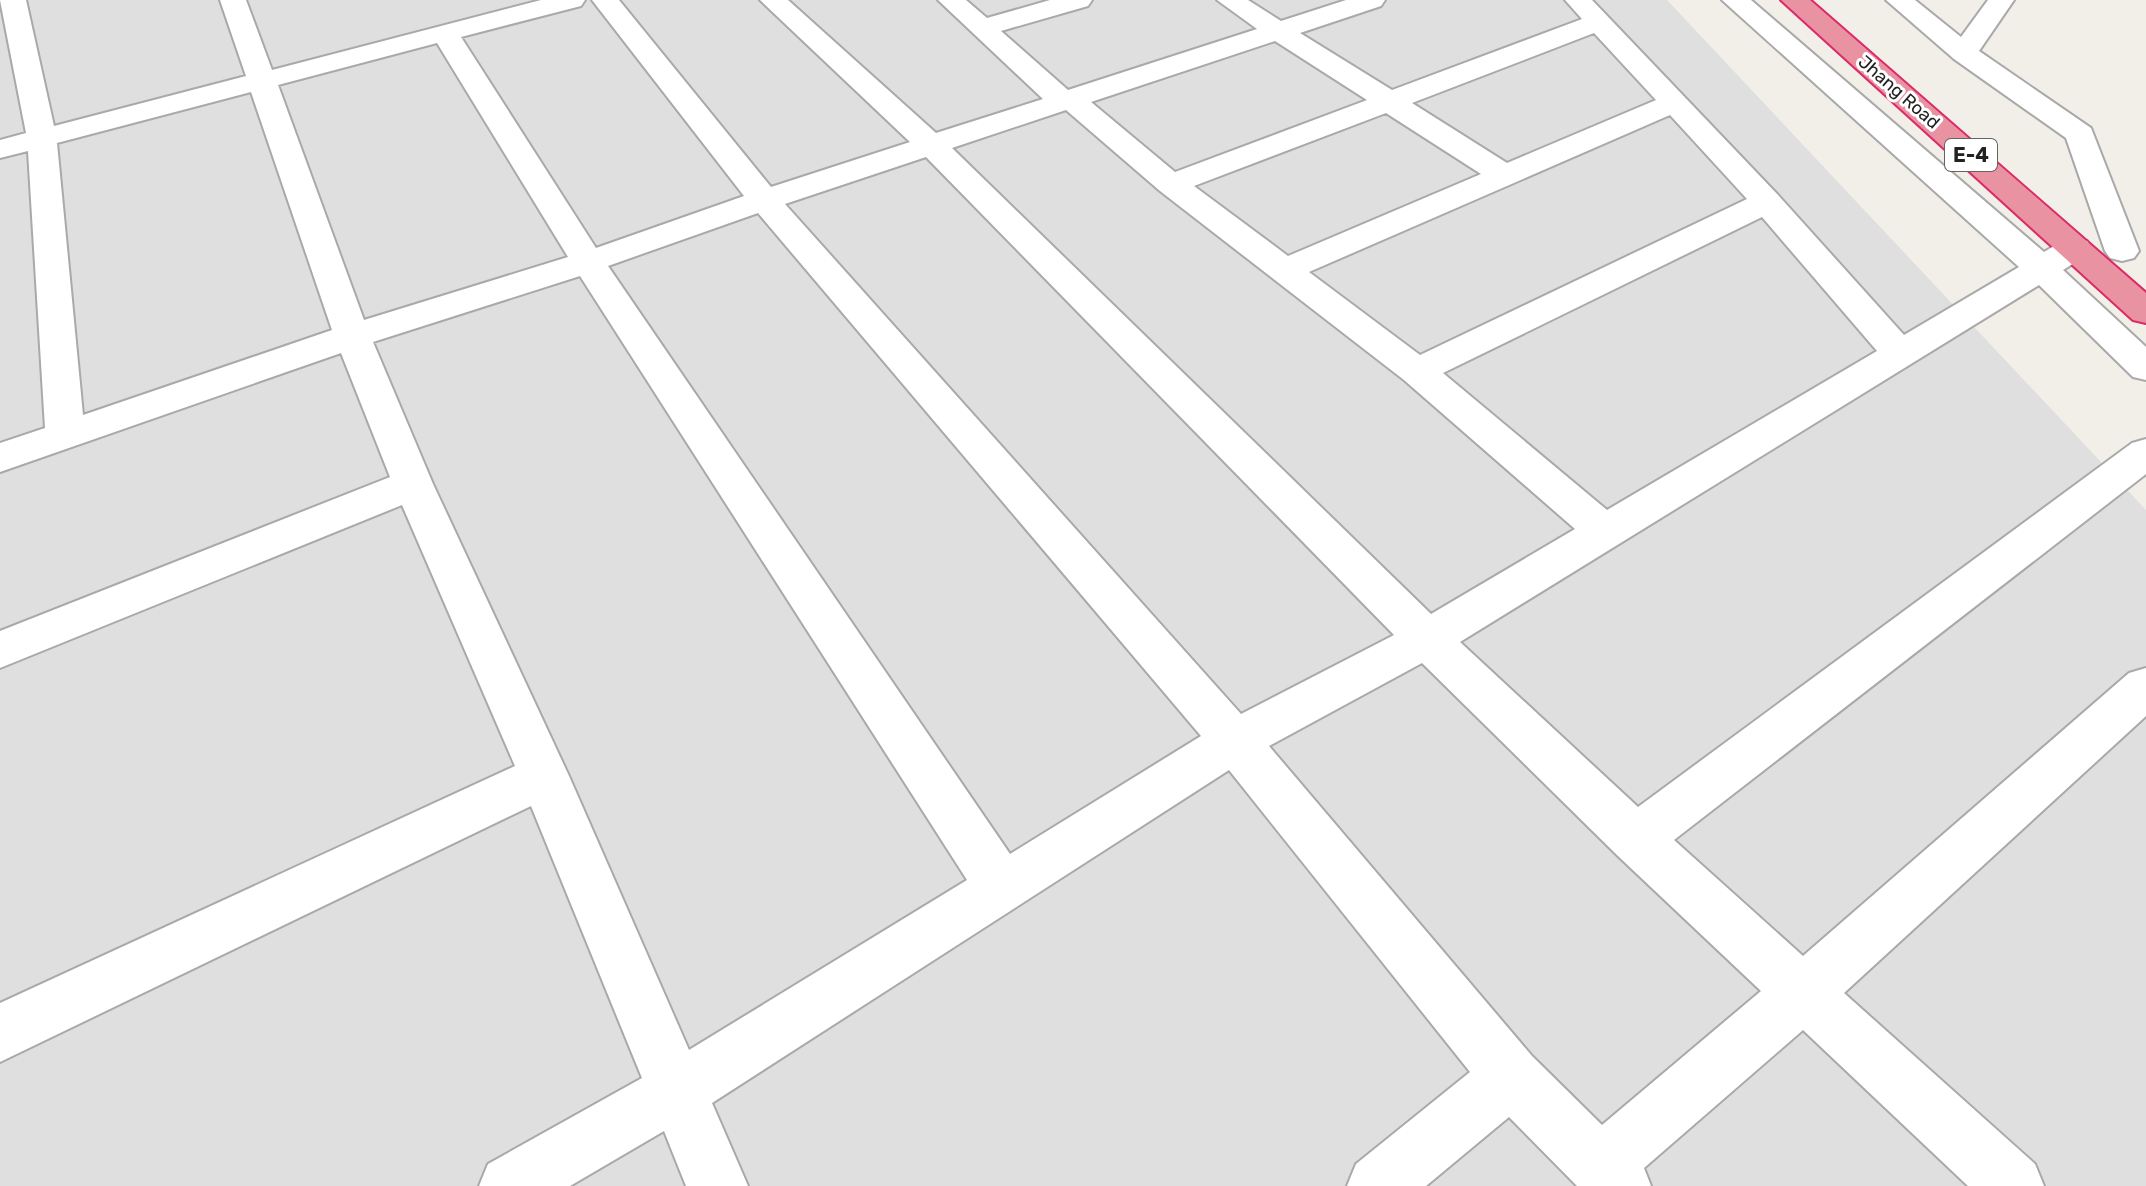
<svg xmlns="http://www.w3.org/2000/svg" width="2146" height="1186" font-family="Rubik,sans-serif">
<rect width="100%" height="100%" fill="#f2efe9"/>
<polygon fill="#e0dfdf" points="0,0 1667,0 2146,510 2146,1186 0,1186"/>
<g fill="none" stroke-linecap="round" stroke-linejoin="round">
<defs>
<g id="minor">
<path d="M0,0H26L54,126L246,76L220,0H246L272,70L541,0H585L581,6L461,37L596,248L744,196L592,0H619L771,187L910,142L760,0H788L936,133L1043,99L938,0H966L987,18L1050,0H1092L1088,6L1001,31L1068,90L1257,29L1217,0H1248L1281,21L1346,0H1385L1381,6L1300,33L1392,90L1582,19L1565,0H1592L1778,195L1904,335L2019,267L1722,0H1751L2044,252C2059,243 2069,236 2087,241L2092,248L2087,255L2063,270L2146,347V380L2133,377L2039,285L1460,642L1638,807L2132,443L2146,439V474L1674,840L1803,956L2129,673L2146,668V716L1844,993L2035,1164L2044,1186H1968L1803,1030L1644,1168L1651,1186H1577L1509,1117L1426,1186H1347L1356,1164L1470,1072L1229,770L712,1103L748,1186H686L664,1131L570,1186H479L488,1164L642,1078L531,806L0,1062V1003L515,766L402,505L0,668V631L390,477L341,353L0,472V443L45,428L28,151L0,158V140L26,133ZM1594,33L1656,100L1507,163L1412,103ZM1275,41L1367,100L1175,172L1091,102ZM437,43L568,257L364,320L278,85ZM251,92L332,330L83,415L57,143ZM1066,110L1160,191L1404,380L1575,529L1431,614L952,148ZM1386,113L1481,174L1288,256L1194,186ZM1670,115L1747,199L1420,355L1309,272ZM926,157L1394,635L1241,714L785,204ZM758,213L1201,736L1010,854L608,266ZM1762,217L1877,351L1607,510L1443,373ZM580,276L967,880L689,1050L569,776L433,484L373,342ZM1422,663L1618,856L1761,991L1602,1125L1532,1056L1269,746Z"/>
<polygon points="1886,0 1915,0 1961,37 1988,0 2014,0 1979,51 2091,128 2139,251 2134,258 2122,261 2110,258 2105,251 2066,138 1954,59"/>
</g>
<polygon id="highway" points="1781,0 1810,0 2146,293 2146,323 2133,320"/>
</defs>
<use href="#minor" stroke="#a9a9a9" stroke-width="4"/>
<use href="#highway" stroke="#dc2a67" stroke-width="4"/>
<use href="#minor" fill="#fff" fill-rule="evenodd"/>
<use href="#highway" fill="#e892a2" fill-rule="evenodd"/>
</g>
<g text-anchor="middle" stroke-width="6" stroke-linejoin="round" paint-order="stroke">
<g font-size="18" fill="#222" stroke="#fff">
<text transform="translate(1899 92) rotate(41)" y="6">Jhang Road</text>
</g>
<rect fill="#fff" stroke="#646464" stroke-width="2" x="1945" y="139" width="52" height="32" rx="6"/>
<g font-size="20" font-weight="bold" fill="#222">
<text x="1971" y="162">E-4</text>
</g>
</g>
</svg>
